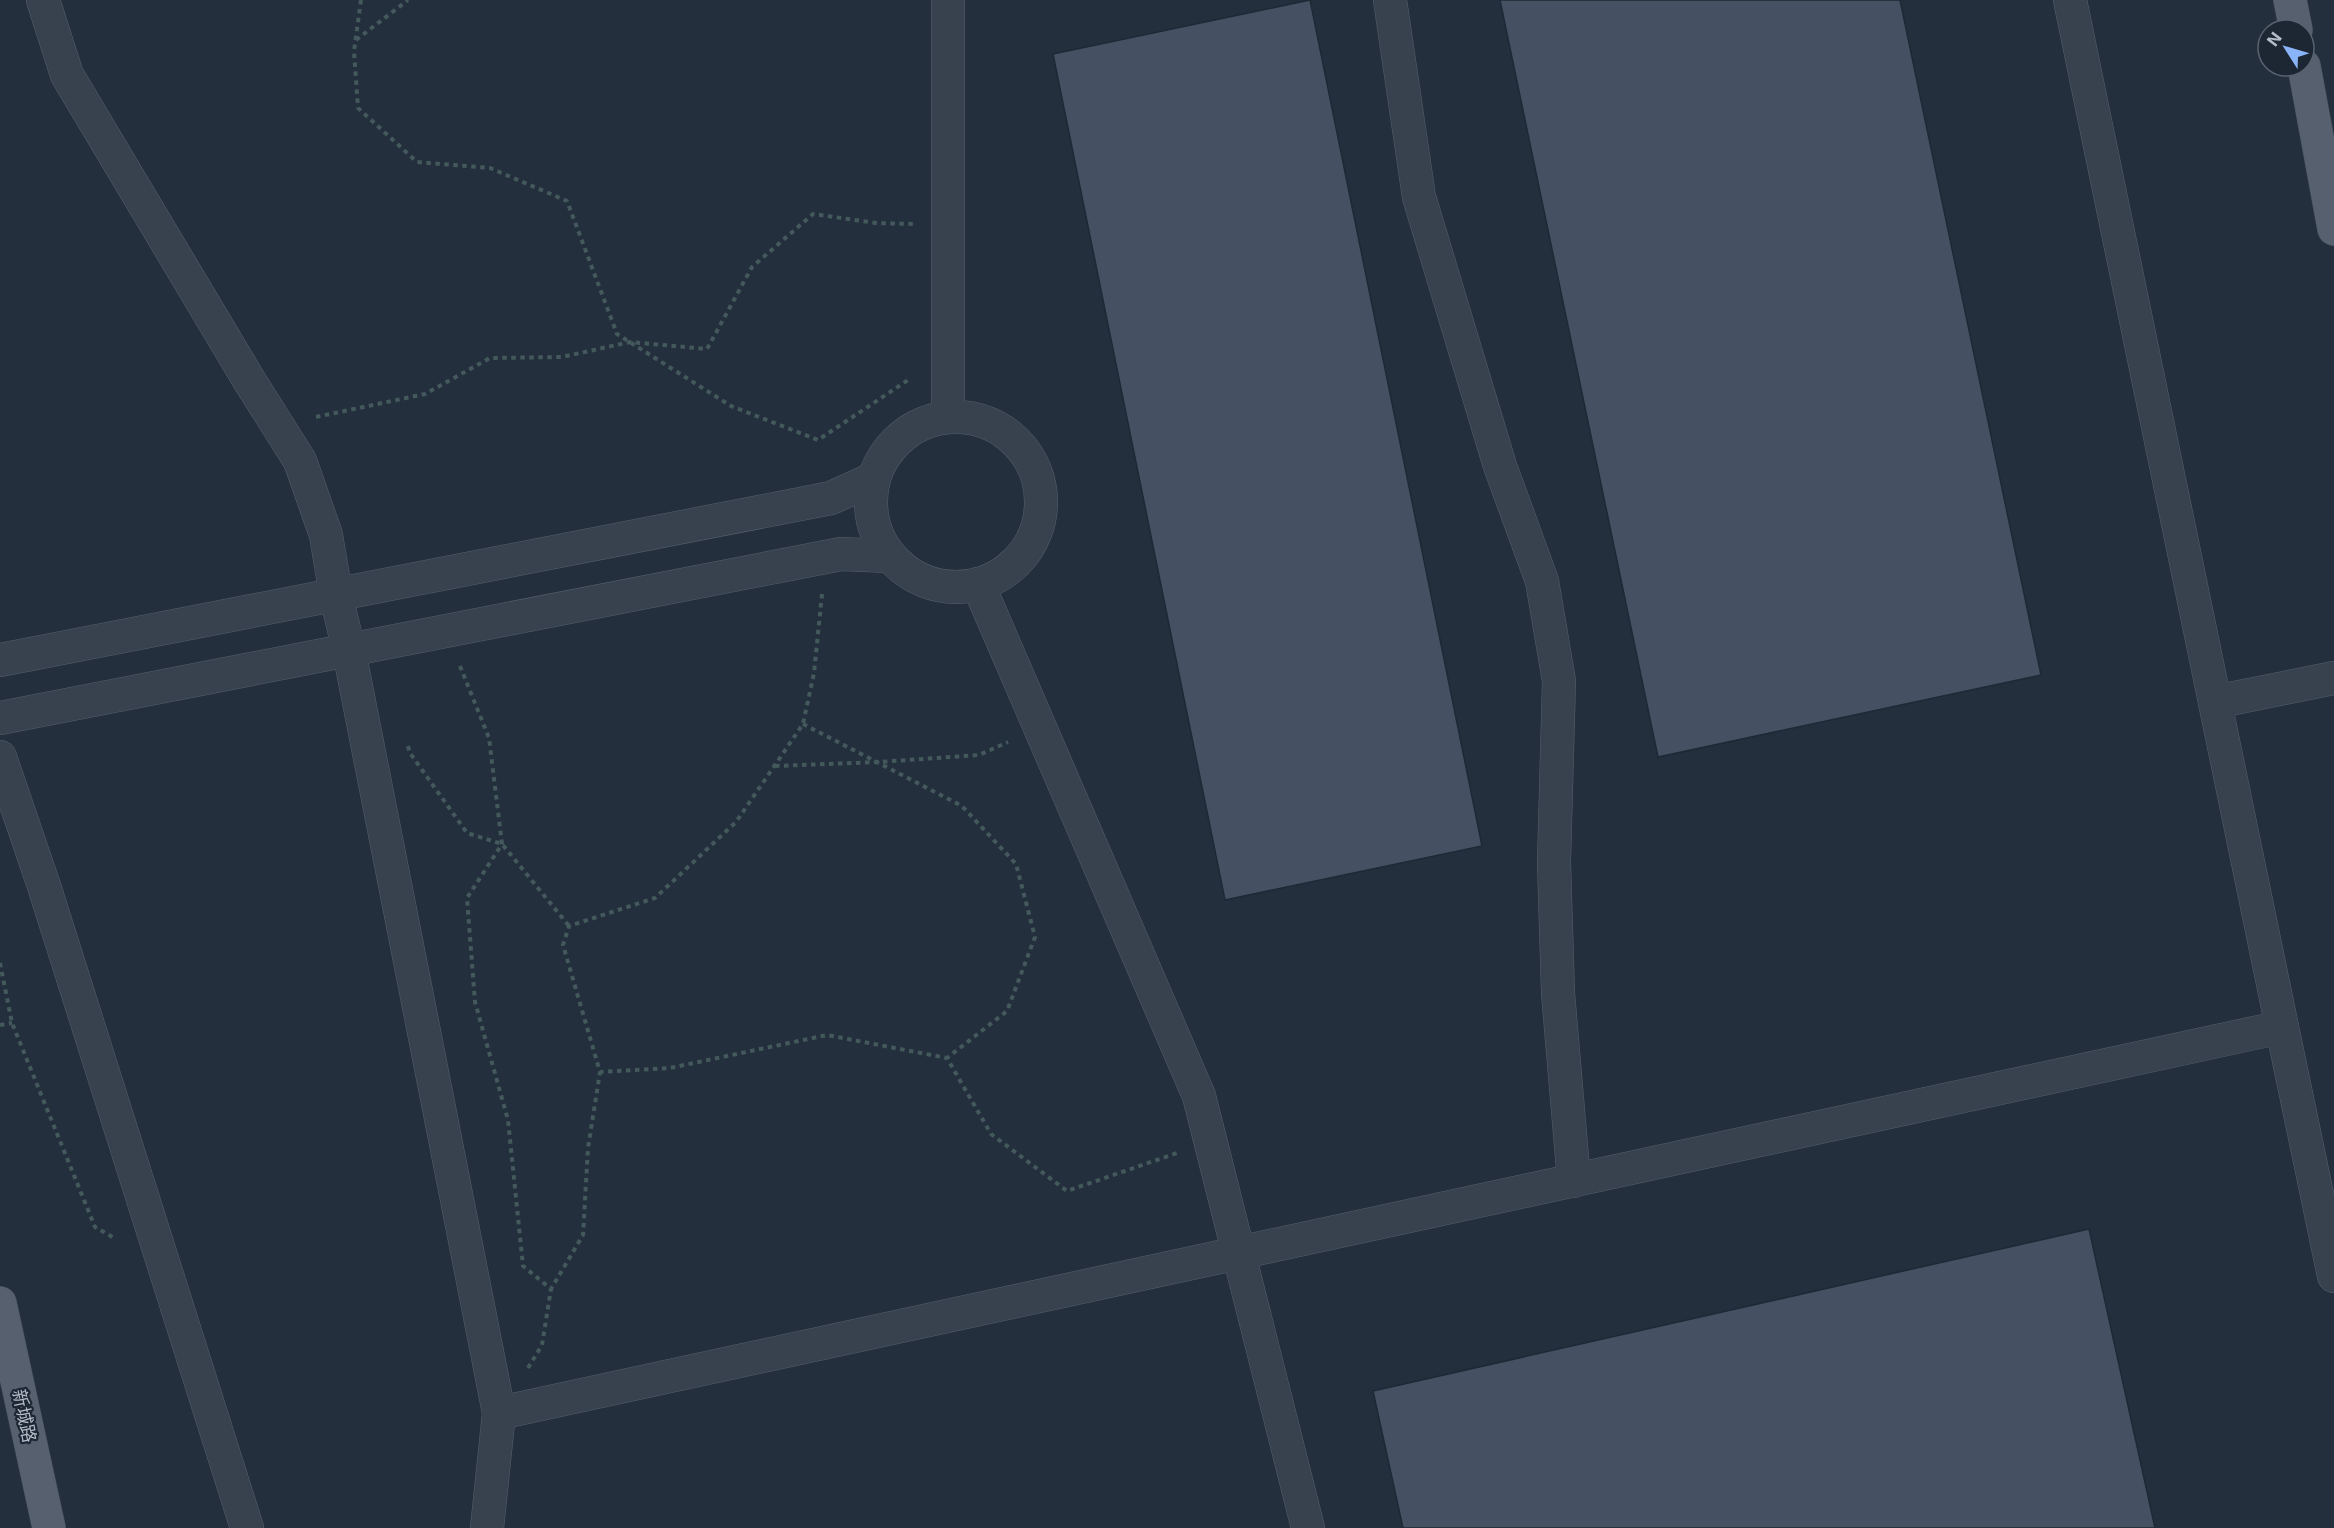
<svg xmlns="http://www.w3.org/2000/svg" width="2334" height="1528" font-family="Inter,'Noto Sans SC',sans-serif">
<rect width="100%" height="100%" fill="#242f3e"/>
<g fill="#455162" stroke="#1f2835" stroke-width="1.5">
<polygon points="1310,0 1482,846 1225,900 1053,54"/>
<polygon points="1500,0 1900,0 2041,675 1658,757"/>
<polygon points="2089,1229 2155,1528 1403,1528 1373,1391"/>
</g>
<g fill="none" stroke-linecap="round" stroke-linejoin="round">
<defs>
<g id="minor">
<polyline points="43,0 67,75 249,380 300,461 326,535 336,595 349,651 499,1413 487,1528"/>
<polyline points="1390,0 1419,197 1500,466 1542,581 1559,681 1554,862 1558,993 1574,1181"/>
<polyline points="948,416 948,0"/>
<circle cx="956" cy="502" r="85"/>
<polyline points="978,584 1199,1096 1308,1528"/>
<polyline points="0,660 831,498 873,479"/>
<polyline points="2215,702 2334,678"/>
<polyline points="0,718 841,554 888,556"/>
<polyline points="0,757 44,886 247,1528"/>
<polyline points="2282,1027 2334,1276"/>
<polyline points="499,1413 2282,1027 2070,0"/>
</g>
<g id="major">
<polyline points="2290,0 2296,30"/>
<polyline points="2304,66 2334,229"/>
<polyline points="0,1303 49,1528"/>
</g>
</defs>
<use href="#minor" stroke="#565f6c" stroke-width="34"/>
<use href="#major" stroke="#414a57" stroke-width="34"/>
<g stroke="#44595c" stroke-width="4" stroke-dasharray="4.5 4.5" stroke-linecap="butt">
<polyline points="361,0 354,51 358,108 417,162 490,168 567,201 617,334 731,406 818,440 911,378"/>
<polyline points="356,40 408,0"/>
<polyline points="316,417 425,394 490,358 562,357 630,342 707,349 752,267 813,214 876,223 913,224"/>
<polyline points="822,594 814,673 803,724 736,822 655,898 569,926 563,945 600,1072 670,1068 827,1035 947,1058 991,1134 1067,1191 1177,1153"/>
<polyline points="460,666 489,738 502,844 467,898 475,1002 508,1120 523,1266 551,1289 583,1235 588,1148 600,1072"/>
<polyline points="803,724 962,806 1016,864 1035,937 1007,1011 947,1058"/>
<polyline points="408,746 410,753 467,833 502,844 569,926"/>
<polyline points="775,766 879,762 979,755 1008,742"/>
<polyline points="0,963 12,1023 95,1227 116,1239"/>
<polyline points="0,1025 12,1023"/>
<polyline points="528,1368 542,1345 551,1289"/>
</g>
<use href="#minor" stroke="#38414e" stroke-width="33"/>
<use href="#major" stroke="#56606e" stroke-width="33"/>
</g>
<g text-anchor="middle" stroke-width="4.5" stroke-linejoin="round" paint-order="stroke">
<g font-size="18" fill="#b4bcc9" stroke="#1d2633">
<text transform="translate(24 1416) rotate(78)" y="6">新城路</text>
</g>
</g>
<g transform="translate(2286 48) rotate(307)"><circle r="28" fill="#1d2633" stroke="#59626f" stroke-width="1.5"/>
<path d="M0-4.5L10 22L0 15L-10 22Z" fill="#8ab4f8"/>
<text y="-9" font-size="16" font-weight="bold" text-anchor="middle" fill="#b4bcc9">N</text>
</g>
</svg>
